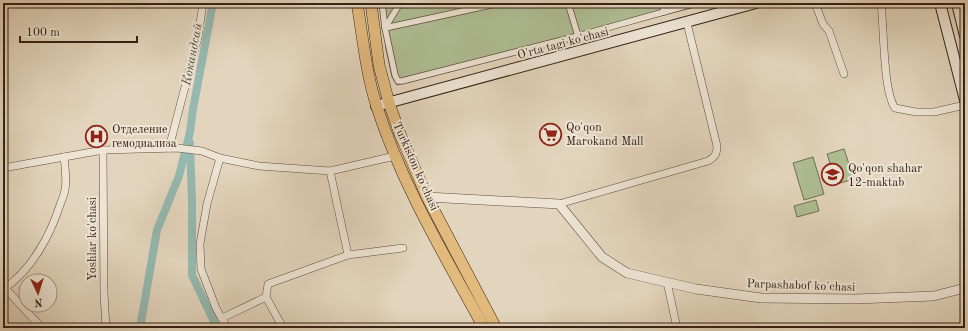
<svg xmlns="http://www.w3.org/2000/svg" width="968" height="331" font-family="'Old Standard TT',serif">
<rect width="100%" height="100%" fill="#e3d5bd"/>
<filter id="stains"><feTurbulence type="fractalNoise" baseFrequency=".005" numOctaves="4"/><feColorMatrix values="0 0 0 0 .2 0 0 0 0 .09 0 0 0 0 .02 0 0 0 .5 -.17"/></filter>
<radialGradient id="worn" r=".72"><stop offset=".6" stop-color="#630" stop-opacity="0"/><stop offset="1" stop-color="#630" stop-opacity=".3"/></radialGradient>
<g fill="#afbe94" stroke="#726f54">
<polygon points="381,3 710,3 397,85 392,77 386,49"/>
<polygon points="844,149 854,179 837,184 827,154"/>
<polygon points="813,157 824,194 804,200 793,163"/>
<polygon points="816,200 819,211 797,217 794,206"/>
</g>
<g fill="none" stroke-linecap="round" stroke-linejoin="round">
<g stroke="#95b9b1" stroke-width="8">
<polyline points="190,143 192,202 192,275 217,328"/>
<polyline points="140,328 157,230 179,176 190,132 193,109 213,3"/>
</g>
<defs>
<g id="pedestrian">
<polyline points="382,3 385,28 395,75 398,81 402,81 578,36 696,3"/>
<polyline points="568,3 578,36"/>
<polyline points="662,3 664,12"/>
<polyline points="385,28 500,3"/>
<polyline points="385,28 400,3"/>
</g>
<g id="minor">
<polyline points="815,3 823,24 829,31 844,74"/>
<path d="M881,3C884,27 883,91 895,108L916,112H934L965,105"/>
<polyline points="169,148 198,37 203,3"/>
<polyline points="103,150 104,293 106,328"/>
<polyline points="220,158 207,204 200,244 201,269 216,308 227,328"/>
<polyline points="3,168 103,150 177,148 202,151 220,158 259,166 330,171 395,156"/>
<path d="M559,204L708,161C715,157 717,154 717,146L687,23"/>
<polyline points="348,255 403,248"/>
<polyline points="667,282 677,328"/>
<polyline points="3,286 42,328"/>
<path d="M5,288C32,269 50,236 60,205C62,200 64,195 65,190C67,180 65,167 64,157"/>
<polyline points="266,297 283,328"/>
<polyline points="222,318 266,297 268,284 348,255 330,171"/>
</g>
<polyline id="tertiary" points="427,197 559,204 602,257 627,273 696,289 761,298 855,299 934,296 965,288"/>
<g id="secondary">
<polyline points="940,3 965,100"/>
<polyline points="957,3 965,36"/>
<polyline points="376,106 756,3"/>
</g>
<g id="primary">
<path d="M357,3C363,38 366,74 377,107C402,185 445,256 484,328"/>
<polyline points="371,3 379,65 389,103 400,134 427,197 496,328"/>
</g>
</defs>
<use href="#pedestrian" stroke="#614d3f" stroke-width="7"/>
<use href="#minor" stroke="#614d3f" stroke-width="8"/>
<use href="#tertiary" stroke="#614d3f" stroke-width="10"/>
<use href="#secondary" stroke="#362015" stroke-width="12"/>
<use href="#primary" stroke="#362015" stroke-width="12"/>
<use href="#pedestrian" stroke="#ede4d4" stroke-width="5.5"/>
<use href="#minor" stroke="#ede4d4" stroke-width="7"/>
<use href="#tertiary" stroke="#ede4d4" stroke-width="9"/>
<use href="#secondary" stroke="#ede4d4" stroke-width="10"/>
<use href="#primary" stroke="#e2ba7e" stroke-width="11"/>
</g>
<defs>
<symbol id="supermarket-ring" viewBox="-11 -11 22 22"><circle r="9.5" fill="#ede4d4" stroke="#8f2418" stroke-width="1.5"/><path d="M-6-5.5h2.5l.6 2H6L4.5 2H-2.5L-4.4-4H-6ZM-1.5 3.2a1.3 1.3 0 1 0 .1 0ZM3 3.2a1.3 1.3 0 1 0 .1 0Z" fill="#8f2418"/></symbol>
<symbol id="hospital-ring" viewBox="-11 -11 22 22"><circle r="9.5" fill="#ede4d4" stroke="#8f2418" stroke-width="1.5"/><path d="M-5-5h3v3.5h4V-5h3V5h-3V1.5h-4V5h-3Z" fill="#8f2418"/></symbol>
<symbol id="school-ring" viewBox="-11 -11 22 22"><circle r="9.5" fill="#ede4d4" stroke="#8f2418" stroke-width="1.5"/><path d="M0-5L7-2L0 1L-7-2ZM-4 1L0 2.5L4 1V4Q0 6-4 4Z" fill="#8f2418"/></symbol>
</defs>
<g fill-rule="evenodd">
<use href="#supermarket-ring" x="538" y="122" width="25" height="25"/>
<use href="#hospital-ring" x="84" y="124" width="25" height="25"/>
<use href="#school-ring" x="820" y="162" width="25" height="25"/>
</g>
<g text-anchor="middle" stroke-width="4" stroke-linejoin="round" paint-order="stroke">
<g font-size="12" fill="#362015" stroke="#ede4d4">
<text transform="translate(563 43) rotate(-15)" y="4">O'rta tagi ko'chasi</text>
<text transform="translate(416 166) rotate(66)" y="4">Turkiston ko'chasi</text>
<text transform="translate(92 239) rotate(-90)" y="4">Yoshlar ko'chasi</text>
<text transform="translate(801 285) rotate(2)" y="4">Parpashabof ko'chasi</text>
</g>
<g font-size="12" fill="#362015" stroke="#ede4d4" text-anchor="start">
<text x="566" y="131">Qo'qon<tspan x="566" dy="14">Marokand Mall</tspan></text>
<text x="112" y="133">Отделение<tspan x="112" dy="14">гемодиализа</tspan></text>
<text x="848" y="172">Qo'qon shahar<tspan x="848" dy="14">12-maktab</tspan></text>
</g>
<g font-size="13" font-style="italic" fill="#524e44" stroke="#ede4d4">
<text transform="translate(191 54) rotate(-79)" y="5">Кокандсай</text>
</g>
</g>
<rect width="968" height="331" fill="none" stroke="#e3d5bd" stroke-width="16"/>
<rect x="4" y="4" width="960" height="323" fill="none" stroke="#362015" stroke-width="2"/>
<rect x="8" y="8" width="952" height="315" fill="none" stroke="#362015"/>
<g transform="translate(38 293) rotate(176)"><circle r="19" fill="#ede4d4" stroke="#a49688"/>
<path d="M0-3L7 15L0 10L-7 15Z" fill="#8f2418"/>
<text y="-6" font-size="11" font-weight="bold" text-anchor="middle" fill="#362015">N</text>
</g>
<path d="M20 36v6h117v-6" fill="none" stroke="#362015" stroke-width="2"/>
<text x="26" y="36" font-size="12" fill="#362015" stroke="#ede4d4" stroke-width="3" paint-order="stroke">100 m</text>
<rect width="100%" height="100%" filter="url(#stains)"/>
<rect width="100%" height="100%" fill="url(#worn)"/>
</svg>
